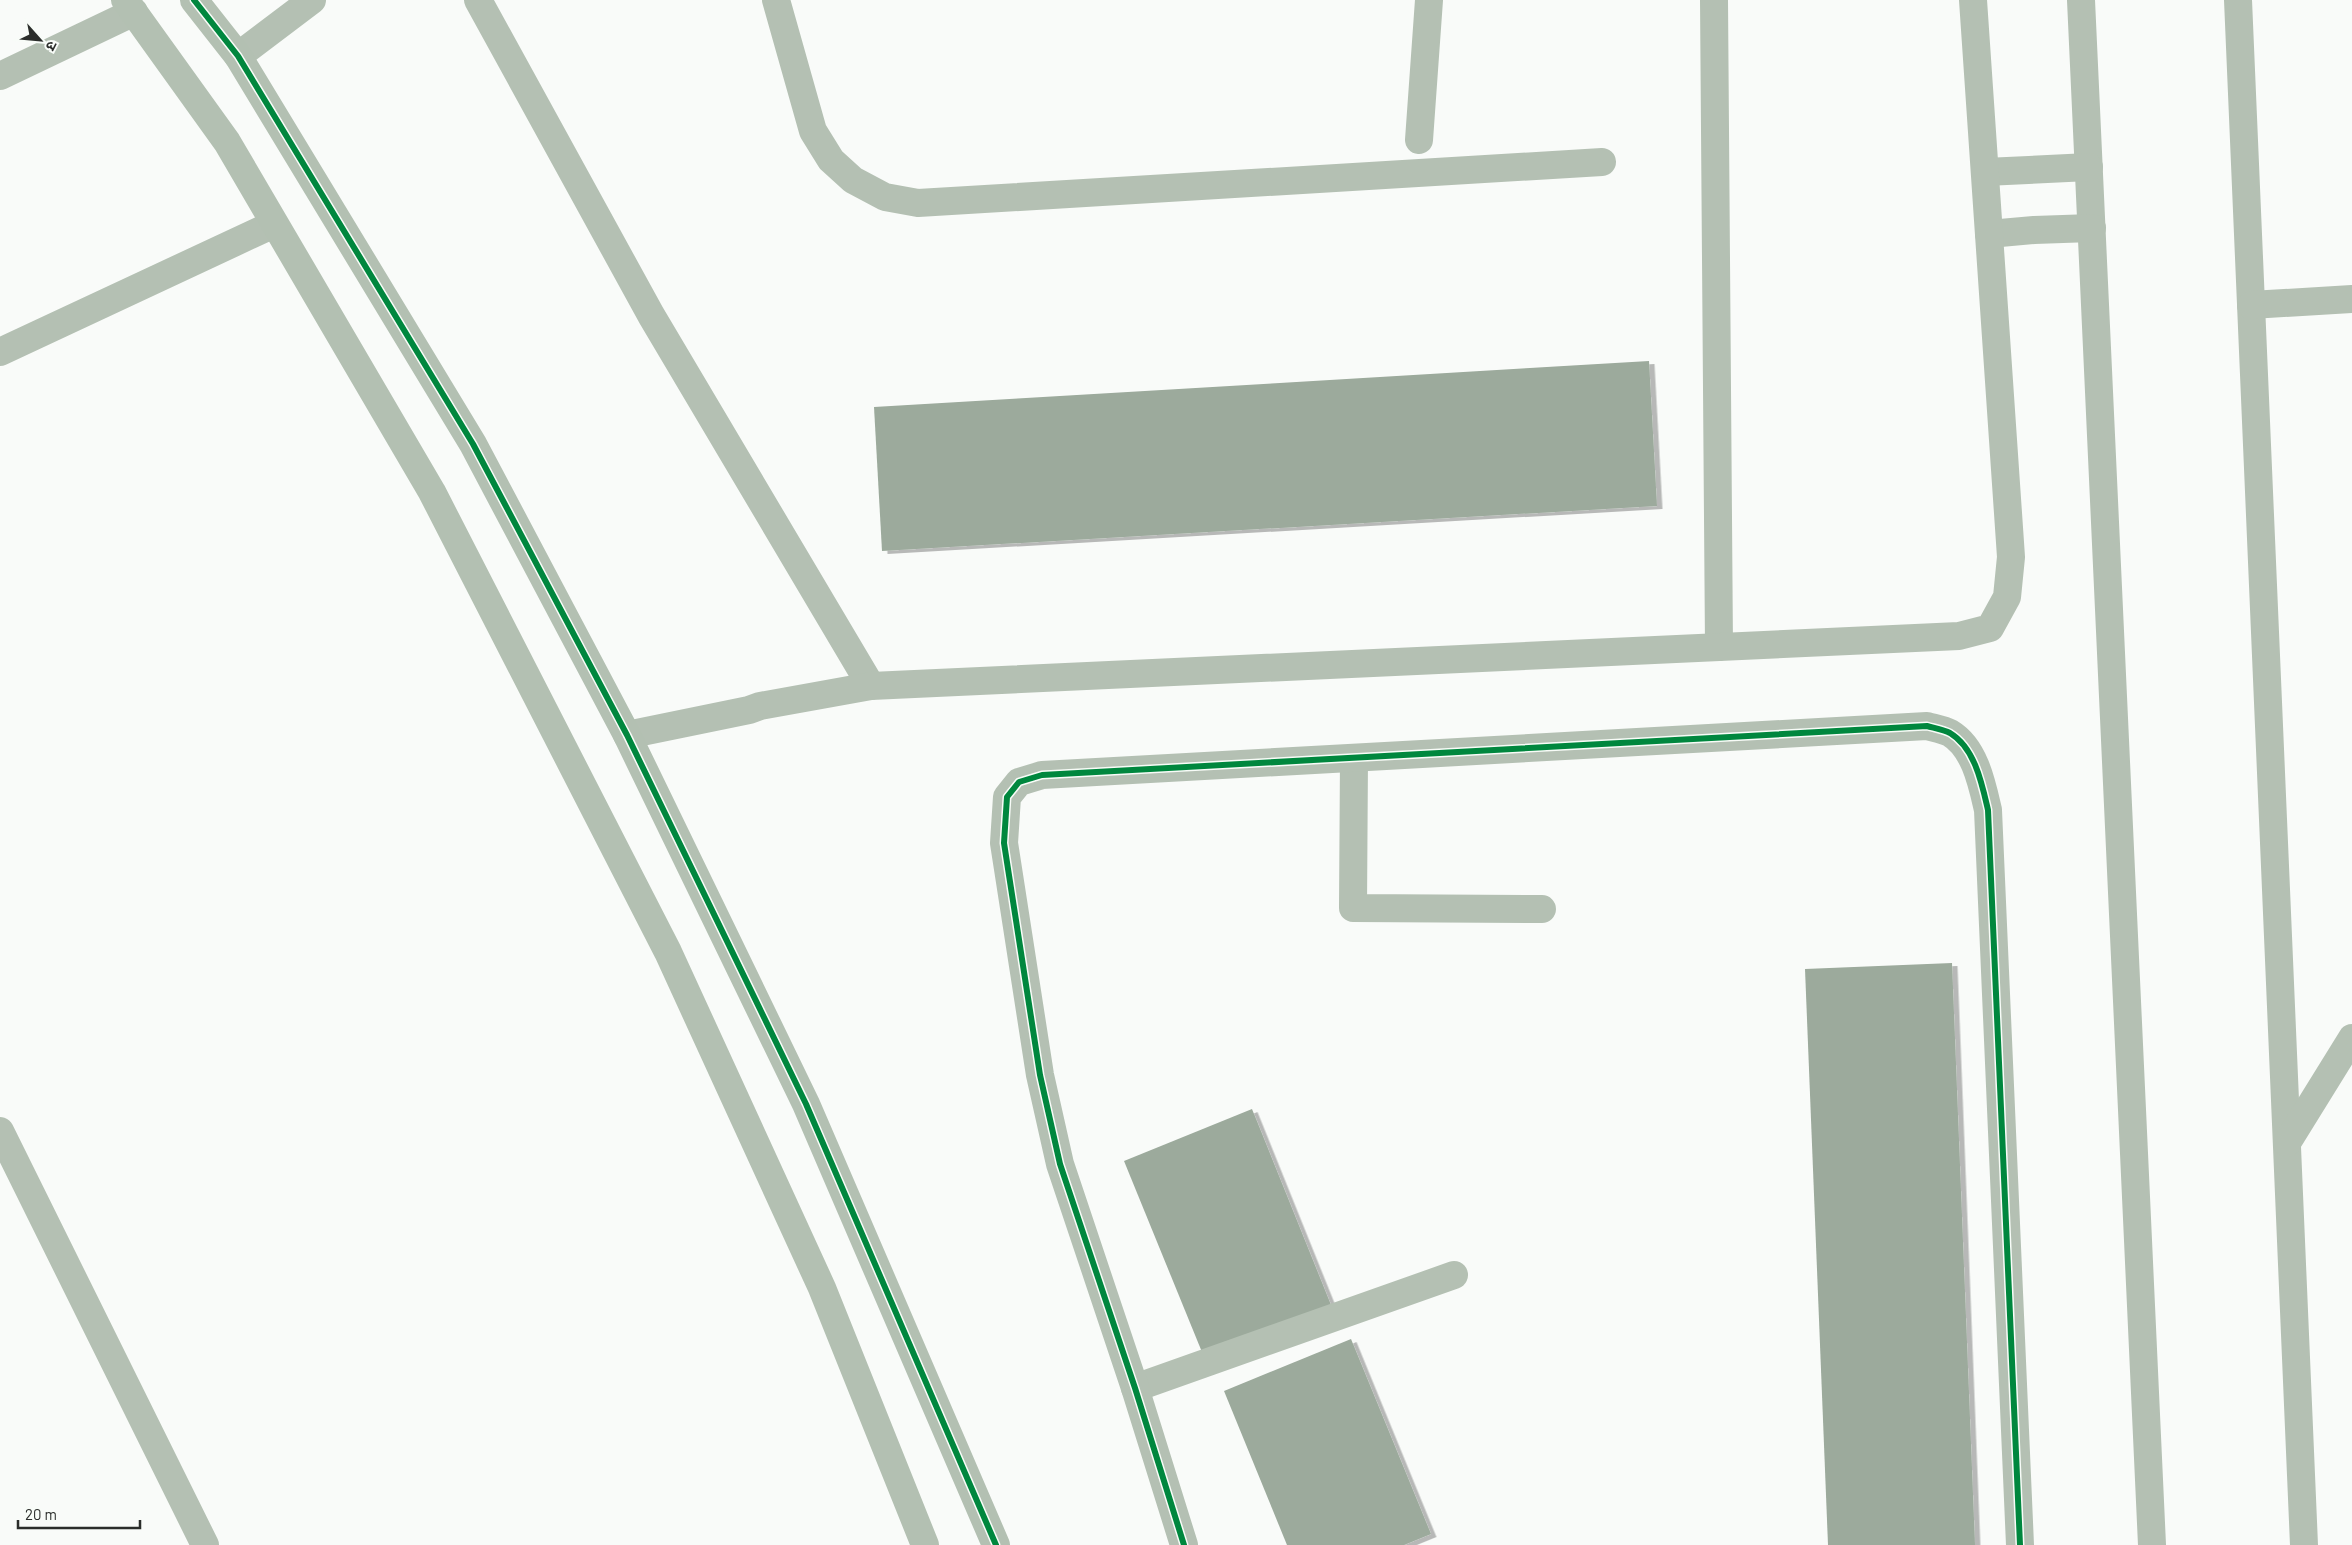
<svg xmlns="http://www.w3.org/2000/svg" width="2352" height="1545" font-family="Barlow,'Noto Sans Devanagari',sans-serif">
<defs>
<filter id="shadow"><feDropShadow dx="5.5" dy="3" stdDeviation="0" flood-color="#0004"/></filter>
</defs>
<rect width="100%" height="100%" fill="#f9fbf9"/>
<g fill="#9caa9c" filter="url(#shadow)">
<polygon points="1649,361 1657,506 882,551 874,407"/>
<polygon points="1952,963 1975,1545 1828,1545 1805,969"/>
<polygon points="1252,1109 1331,1305 1204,1357 1124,1161"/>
<polygon points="1351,1339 1431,1534 1404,1545 1287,1545 1224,1391"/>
</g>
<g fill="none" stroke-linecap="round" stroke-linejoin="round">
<g stroke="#b4c0b3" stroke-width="28">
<polyline points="478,0 651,315 871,686"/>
<polyline points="776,0 813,131 831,160 853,180 885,197 918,203 1602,162"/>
<polyline points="1714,0 1719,647"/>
<polyline points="2081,0 2152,1545"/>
<polyline points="2238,0 2304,1545"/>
<polyline points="238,56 312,0"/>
<polyline points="0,76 134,12"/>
<polyline points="1419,140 1429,0"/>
<polyline points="1985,172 2089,167"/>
<polyline points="1989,234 2034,230 2092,228"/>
<polyline points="2251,305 2352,299"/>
<polyline points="0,352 274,224"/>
<polyline points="627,735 749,710 760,706 871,686 1959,636 1990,628 2007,597 2011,557 1973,0"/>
<polyline points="1354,758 1353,908 1542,909"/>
<polyline points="0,1131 205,1545"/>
<polyline points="2287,1143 2352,1038"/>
<polyline points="1135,1388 1454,1275"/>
<path d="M1184,1545L1135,1388L1060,1164L1040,1075L1004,843L1007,797L1019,782L1042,775L1927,726C1934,728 1944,730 1950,733C1975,748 1982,784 1988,810L2020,1545"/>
</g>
<g stroke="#b3c0b2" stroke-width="28">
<polyline points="125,0 227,142 432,492 668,952 822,1288 925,1545"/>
<polyline points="194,0 238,56 473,444 627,735 806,1104 996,1545"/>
</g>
<defs>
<g id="cycleway">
<polyline points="194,0 238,56 473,444 627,735 806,1104 996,1545"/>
<path d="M1184,1545L1135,1388L1060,1164L1040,1075L1004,843L1007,797L1019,782L1042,775L1927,726C1934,728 1944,730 1950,733C1975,748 1982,784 1988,810L2020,1545"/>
</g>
</defs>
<use href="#cycleway" stroke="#f8fcf8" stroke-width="9"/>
<use href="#cycleway" stroke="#00873e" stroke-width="6"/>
</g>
<g transform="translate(40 40) rotate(117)" stroke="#f8fcf8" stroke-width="4" paint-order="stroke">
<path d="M0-4L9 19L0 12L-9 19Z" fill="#2b2d2b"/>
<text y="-8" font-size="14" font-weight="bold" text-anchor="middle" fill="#2b2d2b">उ</text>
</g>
<path d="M18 1520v8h122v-8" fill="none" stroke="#2b2d2b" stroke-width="2.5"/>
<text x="25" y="1520" font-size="15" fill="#2b2d2b" stroke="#f8fcf8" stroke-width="4" paint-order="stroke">20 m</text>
</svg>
